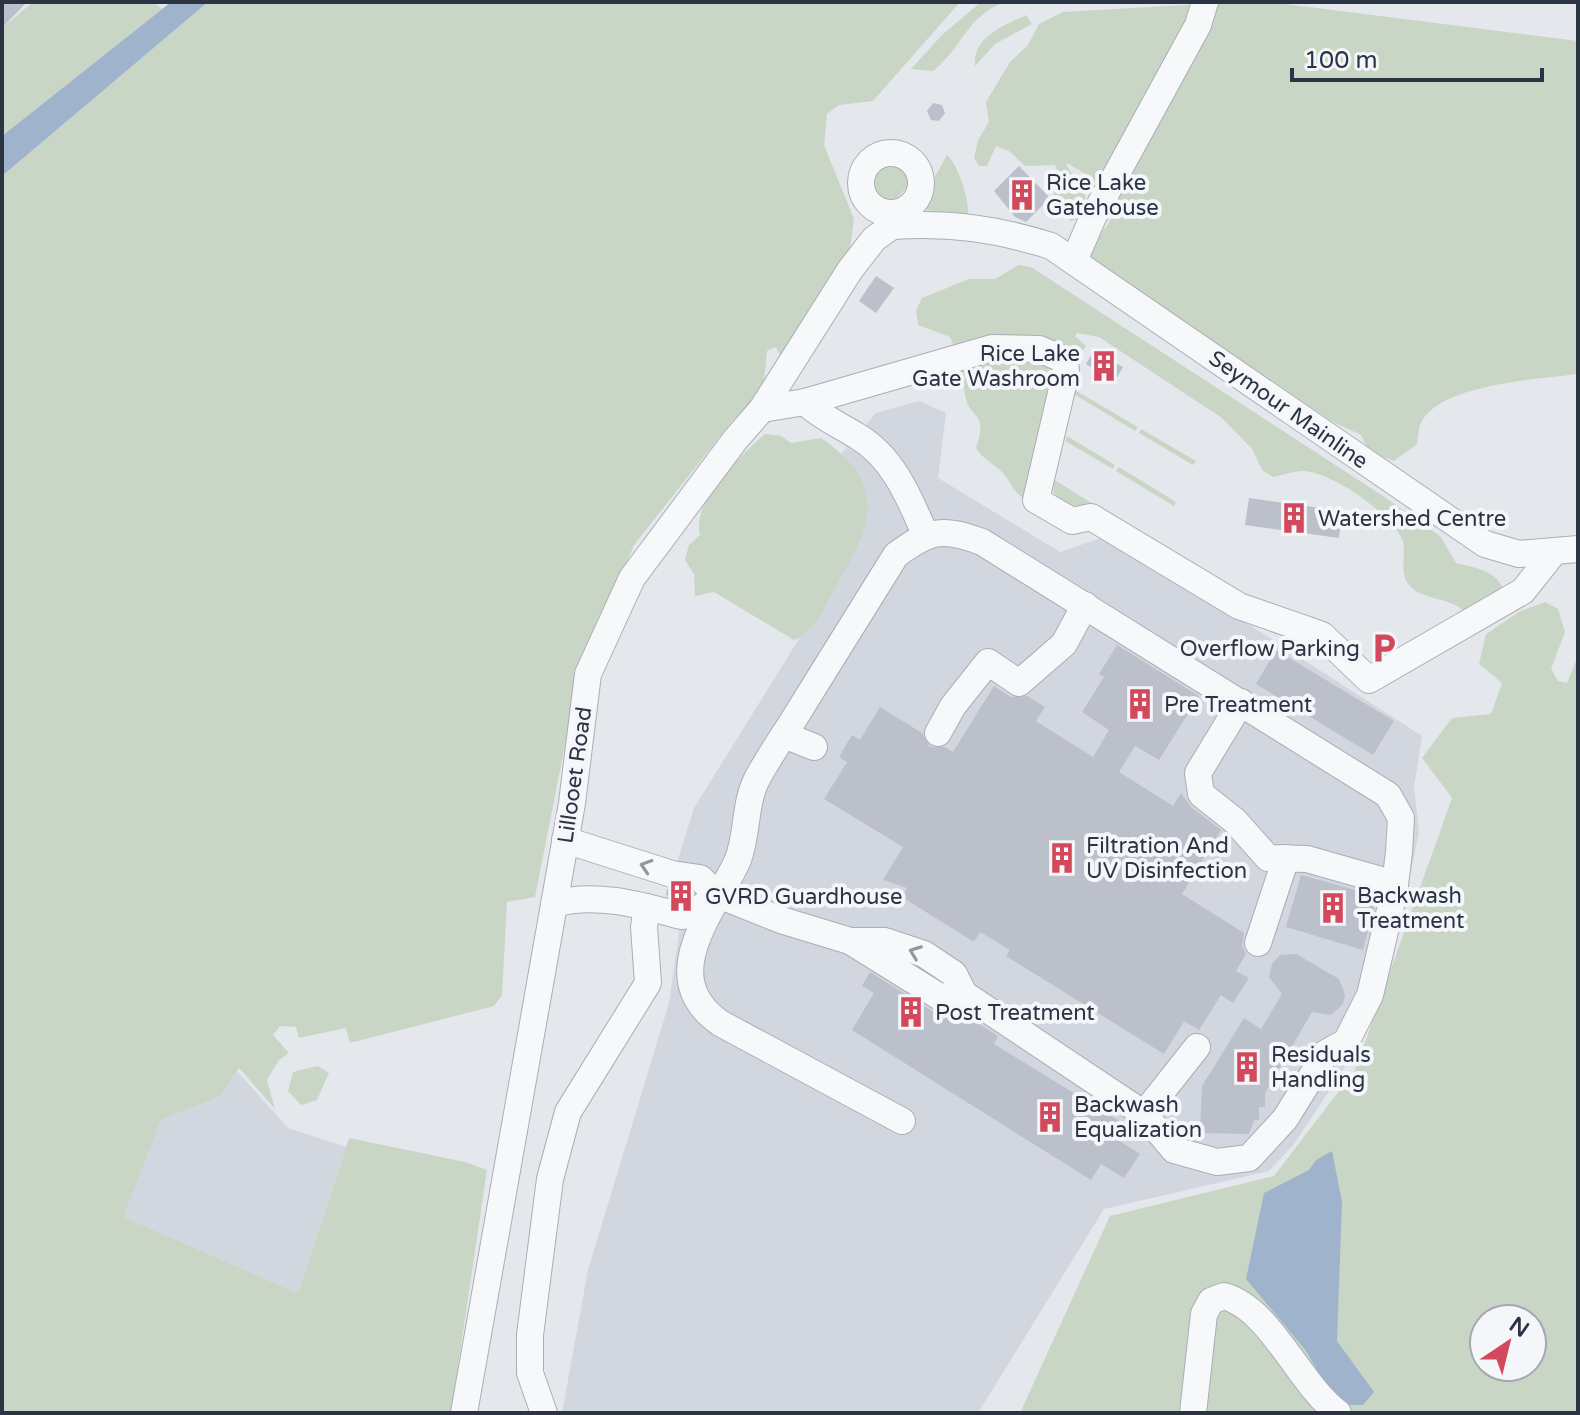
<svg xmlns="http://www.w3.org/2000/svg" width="1580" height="1415" font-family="'Varela Round',sans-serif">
<rect width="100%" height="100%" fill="#e4e7ec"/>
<g fill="#d2d6de">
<polygon points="919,401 946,413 938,478 1060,552 1101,538 1251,626 1422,736 1414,788 1419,832 1387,988 1357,1049 1294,1144 1269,1171 1104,1209 978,1413 562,1413 588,1270 669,1003 683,905 665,901 694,808 807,626 835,461 876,413"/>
<polygon points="237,1071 288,1128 346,1147 298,1293 122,1217 161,1120 219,1097"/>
</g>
<g fill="#c9d6c5" fill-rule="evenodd">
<polygon points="33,2 153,2 162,9 2,136 2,28"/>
<polygon points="208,2 960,2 873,101 839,105 827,114 824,145 854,219 851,242 844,269 789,352 780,355 776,347 767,351 763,390 732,421 634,545 578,679 535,897 507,902 502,995 494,1006 350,1043 346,1028 299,1038 296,1027 280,1026 273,1035 289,1053 279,1060 267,1080 275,1109 239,1068 219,1097 161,1120 123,1217 298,1293 349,1138 465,1162 487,1170 451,1413 2,1413 2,176"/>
<path d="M981,2H1005C968,14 961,50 933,71L911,69L942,35Z"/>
<path d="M1237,2H1270L1578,41V374C1540,379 1436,384 1420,425C1418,431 1418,439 1417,444L1394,461L1369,452L1361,435L1331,421L1085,256L1112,218C1106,190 1092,175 1066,163C1077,189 1095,182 1079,218L1071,221L1050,208L1059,176L1055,165L1025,166L1009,151L996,146L987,166H979L974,158L978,140L989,122L986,102L1010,62L1028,45L1039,24L1063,12Z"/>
<path d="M1026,15L1032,24L995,44L975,66C972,37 1004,26 1026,15Z"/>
<path d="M947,155C958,165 969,199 968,214L924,210L930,186Z"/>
<path d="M896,159L910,169L913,181L893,202L875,200C870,180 876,165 896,159Z"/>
<path d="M1019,265L1031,267L1383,496L1440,536L1456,563C1473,567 1497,571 1503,589L1465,612C1450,597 1426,601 1411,587C1397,574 1408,554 1402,539C1390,513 1332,472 1303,471C1294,471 1283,475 1273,477L1262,470L1252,449L1222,418L1099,337L1077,333L1075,336L1086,346L1080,353L954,346L950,337L918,325L916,310L922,298L969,279H995Z"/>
<path d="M987,359L1049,362L1050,406L1023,498C1012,490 1010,480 1002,472C991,462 984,460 976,448C988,411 972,421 966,399C963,388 963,376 960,365Z"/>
<polygon points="1073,389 1138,427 1135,431 1072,393"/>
<polygon points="1141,429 1196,461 1193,465 1139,433"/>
<path d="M765,434L781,436L791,443L821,438C893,487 869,531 832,593C823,610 813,634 794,640L714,592L695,596L694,574L685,560L689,545L700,535C691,500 741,455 765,434Z"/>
<polygon points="1067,436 1115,465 1113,469 1065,441"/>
<polygon points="1119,467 1176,502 1174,506 1116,471"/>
<polygon points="1053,479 1093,504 1090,508 1064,504 1054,493"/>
<path d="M1545,602L1558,609L1565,632L1551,669L1558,681L1567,683L1578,656V1413H1020L1110,1216L1274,1176L1355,1070L1452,798L1422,758L1452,718L1491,714L1502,683L1479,664L1486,634L1519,612ZM1484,1319H1532V1367H1484Z"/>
<polygon points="318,1066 329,1073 317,1100 301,1105 288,1091 293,1072"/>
</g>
<g fill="#9fb4cc">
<polygon points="171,2 208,2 2,176 2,136"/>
<polygon points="1332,1151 1342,1202 1337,1341 1374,1392 1363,1405 1337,1405 1306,1351 1246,1279 1264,1193 1309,1170 1316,1160"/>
</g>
<g fill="#bbc0ca">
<polygon points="2,2 27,2 2,28"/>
<polygon points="933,103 942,105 945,113 939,121 931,120 927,111"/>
<polygon points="1019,166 1050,198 1026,222 1015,217 994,191"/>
<polygon points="876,276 894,288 876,313 859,301"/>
<polygon points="1094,351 1123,367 1115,381 1086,364"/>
<polygon points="1249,498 1342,511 1339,538 1245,525"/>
<polygon points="1117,645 1199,696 1159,760 1135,746 1119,772 1173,806 1181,793 1191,807 1221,830 1182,894 1244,933 1242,945 1246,954 1236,971 1249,978 1233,1003 1221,995 1199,1030 1184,1021 1164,1054 1006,956 1010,950 980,932 974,942 902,897 907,888 883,880 903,847 824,799 847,762 839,757 852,735 860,740 880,707 922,733 930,747 945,747 953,752 994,686 1011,697 1027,696 1045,707 1036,721 1093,757 1109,730 1082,712 1104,677 1099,674"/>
<polygon points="1276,650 1394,721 1373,755 1256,684"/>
<polygon points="1301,875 1377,896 1363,950 1286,927"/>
<polygon points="667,889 692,893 693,894 682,900 666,895"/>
<polygon points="1296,954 1339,979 1345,995 1343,1004 1331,1015 1312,1012 1265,1093 1265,1107 1259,1107 1259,1120 1254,1120 1249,1134 1200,1133 1202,1086 1244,1018 1261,1029 1282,994 1269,977 1272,964 1280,955"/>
<polygon points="870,972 932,1011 958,1011 998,1036 994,1044 1124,1124 1115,1138 1140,1154 1124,1178 1101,1164 1091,1180 852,1030 874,993 862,986"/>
</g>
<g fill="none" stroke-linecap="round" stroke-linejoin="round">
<defs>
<g id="minor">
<circle cx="891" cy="183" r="30"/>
<path d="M892,226C949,222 997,229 1051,246L1485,544L1519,554L1578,549"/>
<polyline points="1074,261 1093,217 1198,25 1205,2"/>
<path d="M805,402C822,418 838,424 857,436C893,457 909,497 925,534"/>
<polyline points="762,409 805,402 992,348 1039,349 1065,360 1066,372 1036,500 1072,521 1091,517 1239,606 1322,635 1369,680 1523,591 1554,552"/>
<polyline points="1241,702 1198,773 1201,794 1235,821 1268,858 1307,859 1395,884"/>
<polyline points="938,733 953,706 988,662 1019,683 1064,644 1085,605"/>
<polyline points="784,735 814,747"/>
<path d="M565,840L672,874L700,878L716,894L781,920L850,941H885L924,954L954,974L964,994L1144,1114L1174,1150L1217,1162L1249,1158L1285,1119L1326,1053L1346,1042L1370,995L1394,893L1399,852L1401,818L1388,795L982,542C942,527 930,530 896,555C865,605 834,655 802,706C788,730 770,754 757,779C744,804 748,836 737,862C713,912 655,977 720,1023L902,1121"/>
<path d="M554,904C596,892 640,905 681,916L693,915L713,897"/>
<polyline points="850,941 940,997 964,994"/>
<polyline points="1258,943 1286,858"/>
<polyline points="1144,1114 1197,1047"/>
<polyline points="464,1413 572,803 588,674 632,578 735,440 762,409 850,270 874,239 892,226"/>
<polyline points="544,1413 530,1373 530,1335 550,1179 568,1112 648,983 644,927 647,907"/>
<path d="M1193,1413L1204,1314L1211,1301L1224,1296C1271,1309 1298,1383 1338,1413"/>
</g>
</defs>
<use href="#minor" stroke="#a9aeb7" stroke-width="28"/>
<use href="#minor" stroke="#f7f8fa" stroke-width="26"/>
</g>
<defs><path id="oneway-chevron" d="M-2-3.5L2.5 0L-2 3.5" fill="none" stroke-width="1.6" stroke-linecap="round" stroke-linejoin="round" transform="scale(2)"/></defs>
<g stroke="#9196a0">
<use href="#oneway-chevron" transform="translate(646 866) rotate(-162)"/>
<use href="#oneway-chevron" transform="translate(915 952) rotate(-159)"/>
</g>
<defs>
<symbol id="building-bare" viewBox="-9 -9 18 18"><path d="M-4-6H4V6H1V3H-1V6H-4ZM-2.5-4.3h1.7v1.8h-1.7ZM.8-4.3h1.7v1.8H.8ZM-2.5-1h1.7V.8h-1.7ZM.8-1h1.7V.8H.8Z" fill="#d1495b" stroke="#f4f6f9" stroke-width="2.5" paint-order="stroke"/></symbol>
<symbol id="parking-bare" viewBox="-9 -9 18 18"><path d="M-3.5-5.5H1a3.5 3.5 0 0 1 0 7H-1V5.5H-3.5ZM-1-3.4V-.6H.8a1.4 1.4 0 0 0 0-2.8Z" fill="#d1495b" stroke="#f4f6f9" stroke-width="2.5" paint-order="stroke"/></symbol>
</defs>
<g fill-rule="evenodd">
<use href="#building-bare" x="1000" y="173" width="44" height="44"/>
<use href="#building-bare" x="1082" y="344" width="44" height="44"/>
<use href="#building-bare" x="1272" y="496" width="44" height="44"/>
<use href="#parking-bare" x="1362" y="626" width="44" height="44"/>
<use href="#building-bare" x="1118" y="682" width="44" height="44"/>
<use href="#building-bare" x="1040" y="836" width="44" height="44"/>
<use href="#building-bare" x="659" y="874" width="44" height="44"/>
<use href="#building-bare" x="1311" y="886" width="44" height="44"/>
<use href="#building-bare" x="889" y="990" width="44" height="44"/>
<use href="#building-bare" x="1225" y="1045" width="44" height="44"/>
<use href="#building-bare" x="1028" y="1095" width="44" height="44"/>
</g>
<g text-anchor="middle" stroke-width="8" stroke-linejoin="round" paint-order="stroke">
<g font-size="22" fill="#2b3445" stroke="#f4f6f9" text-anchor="start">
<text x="1046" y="190">Rice Lake<tspan x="1046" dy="25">Gatehouse</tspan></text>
<text x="1080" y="361" text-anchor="end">Rice Lake<tspan x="1080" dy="25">Gate Washroom</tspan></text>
<text x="1318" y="526">Watershed Centre</text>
<text x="1360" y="656" text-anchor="end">Overflow Parking</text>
<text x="1164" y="712">Pre Treatment</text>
<text x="1086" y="853">Filtration And<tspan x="1086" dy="25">UV Disinfection</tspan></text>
<text x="1357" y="903">Backwash<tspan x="1357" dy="25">Treatment</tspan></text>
<text x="705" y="904">GVRD Guardhouse</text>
<text x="935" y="1020">Post Treatment</text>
<text x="1271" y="1062">Residuals<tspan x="1271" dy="25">Handling</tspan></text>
<text x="1074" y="1112">Backwash<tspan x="1074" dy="25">Equalization</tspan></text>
</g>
<g font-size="22" fill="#2b3445" stroke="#f4f6f9">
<text transform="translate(1289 409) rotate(35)" y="8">Seymour Mainline</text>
<text transform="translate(574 775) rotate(-82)" y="8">Lillooet Road</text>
</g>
</g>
<rect width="1580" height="1415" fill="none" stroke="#2b3445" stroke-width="8"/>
<g transform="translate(1508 1343) rotate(35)"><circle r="38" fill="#f4f6f9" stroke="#a4a8b1" stroke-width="2"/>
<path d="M0-6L14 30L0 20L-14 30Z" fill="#d1495b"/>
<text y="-12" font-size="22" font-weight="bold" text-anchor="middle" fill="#2b3445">N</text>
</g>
<path d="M1292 68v12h250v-12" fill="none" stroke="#2b3445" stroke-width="4"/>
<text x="1304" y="68" font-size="24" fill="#2b3445" stroke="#f4f6f9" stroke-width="6" paint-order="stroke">100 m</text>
</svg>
